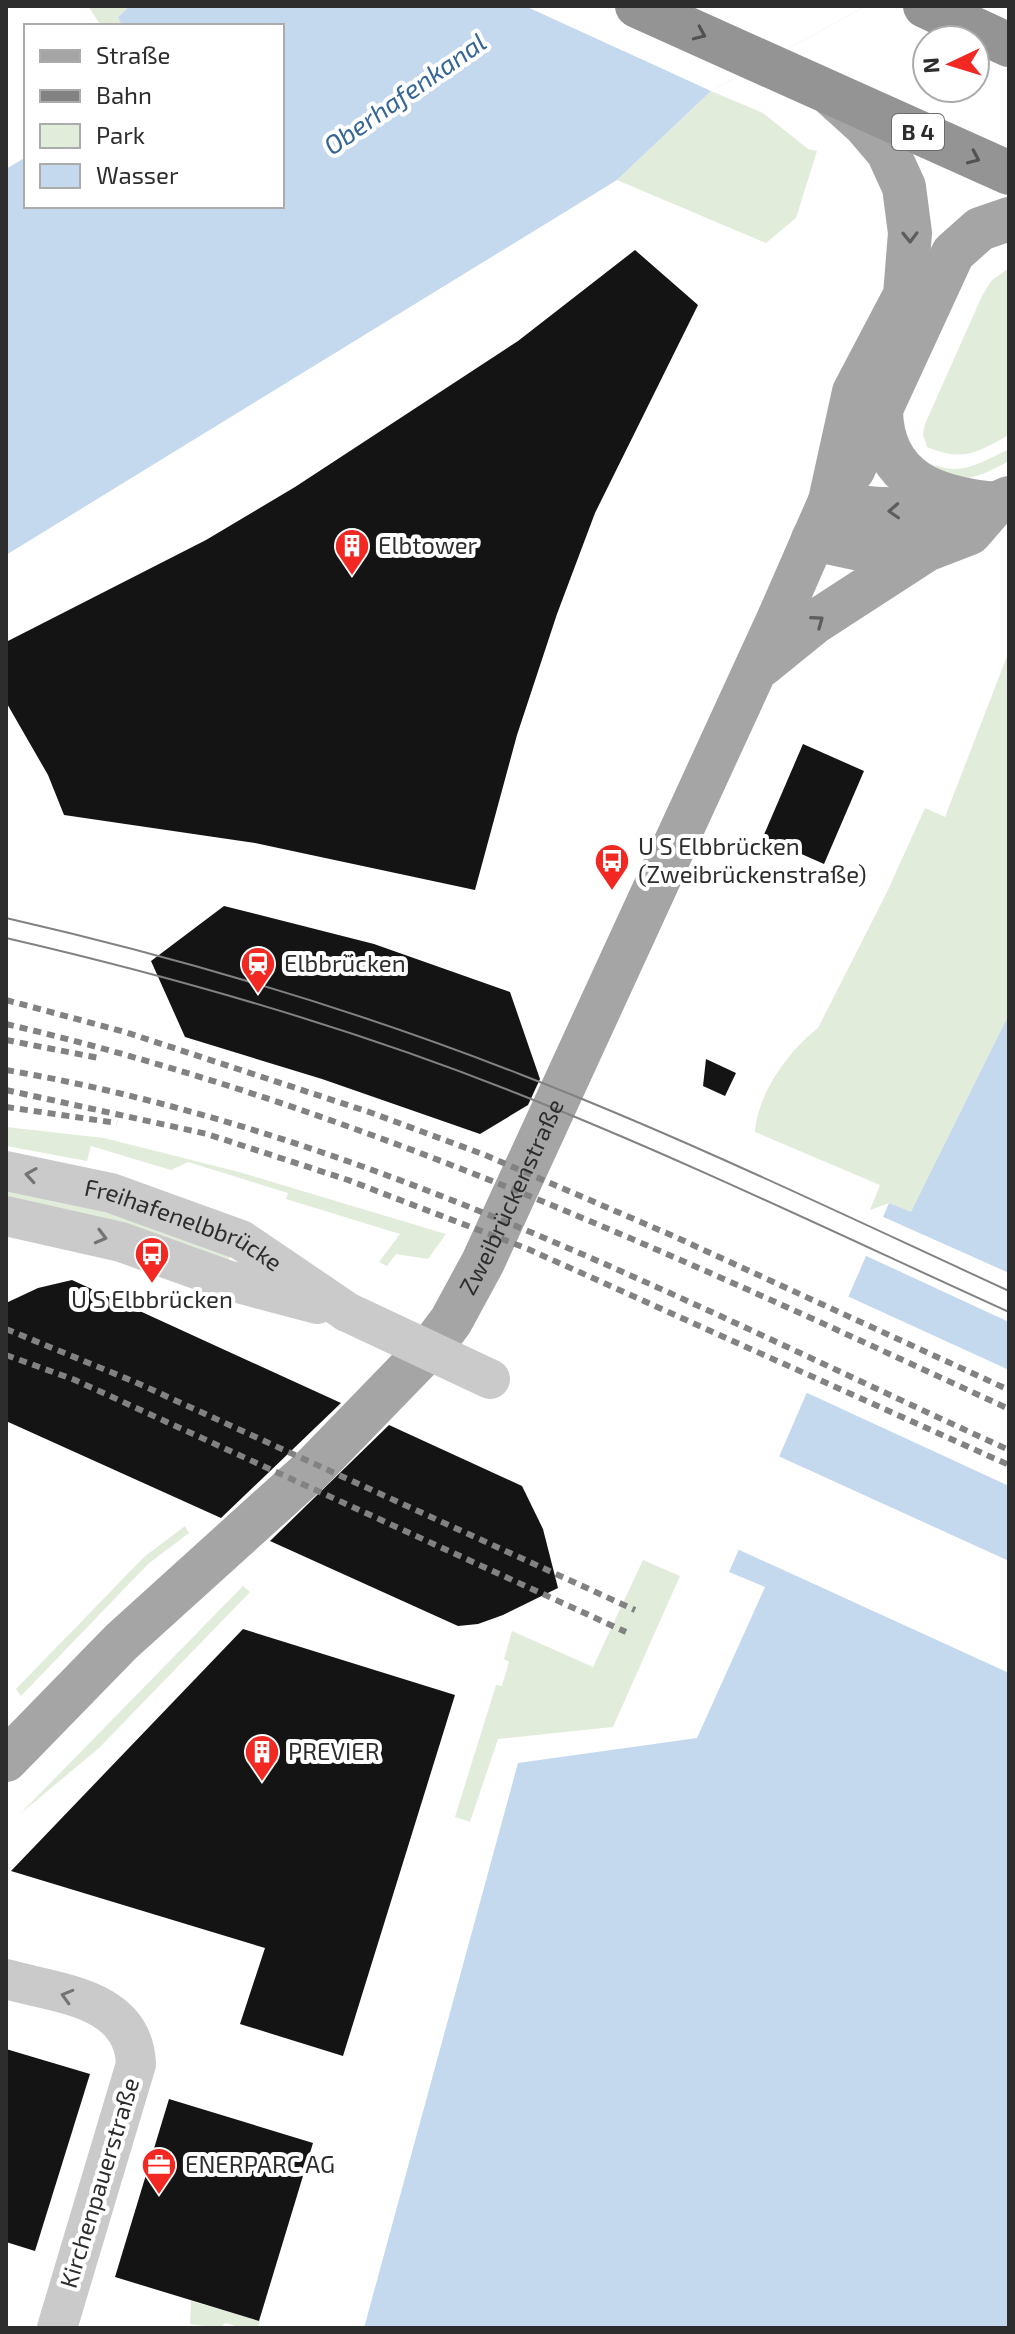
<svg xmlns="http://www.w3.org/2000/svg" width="1015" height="2334" font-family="'Exo 2',sans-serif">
<rect width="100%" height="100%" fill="#fff"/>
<g fill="#e2ecda">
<polygon points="88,6 130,6 118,17 122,26 101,26"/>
<polygon points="711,91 763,113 808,149 817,151 796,218 766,243 617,180"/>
<path d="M1009,268V435C976,453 963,462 927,447L923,434L925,424L982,296L991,281Z"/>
<path d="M1009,449V461C972,480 964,486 928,462C959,478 980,463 1009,449Z"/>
<path d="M1009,651V1014L911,1213L889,1203L870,1210L880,1185L755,1132C757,1095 788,1051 818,1028L887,892L925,808L945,817Z"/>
<polygon points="6,1127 104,1138 239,1172 446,1234 428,1259 396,1254 387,1266 379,1262 400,1234 286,1199 288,1193 188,1162 171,1170 91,1146 87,1161 6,1146"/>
<polygon points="6,1187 97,1207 230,1256 228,1261 6,1199"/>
<polygon points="185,1526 189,1533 148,1564 21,1696 16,1689 144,1557"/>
<polygon points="643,1560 680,1576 613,1727 498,1739 470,1822 455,1817 496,1685 502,1686 509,1662 504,1659 512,1631 593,1667"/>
<polygon points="243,1586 250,1592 99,1748 20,1814"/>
<polygon points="191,2301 260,2321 258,2328 241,2328 226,2323 219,2328 190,2324"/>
</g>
<g fill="#c4d9ee">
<polygon points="130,6 866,6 711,91 617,180 6,555 6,169 26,157 26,206 282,206 282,26 122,26 118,17"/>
<polygon points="1009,1014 1009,2328 364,2328 518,1763 697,1738 765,1587 729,1572 889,1203 911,1212"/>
</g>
<g fill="#fff">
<polygon points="525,6 866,6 711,91"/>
<polygon points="879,1215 1009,1273 1009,1322 862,1254"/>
<polygon points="845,1295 1009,1370 1009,1486 803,1391"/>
<polygon points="776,1455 1009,1561 1009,1673 735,1548"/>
</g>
<g fill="#141414">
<polygon points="635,250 698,305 595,513 557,614 517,735 475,890 255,843 64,815 48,775 6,702 6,642 206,540 295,487 518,341"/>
<polygon points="803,744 864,771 824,864 763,837"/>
<polygon points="224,906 374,944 510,992 540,1079 528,1105 480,1134 322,1079 185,1037 151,961"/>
<polygon points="706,1059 736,1073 725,1096 703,1086"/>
<polygon points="72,1280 227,1351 341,1403 221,1518 6,1421 6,1303 38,1288"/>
<polygon points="389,1425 522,1486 543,1529 558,1588 503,1615 478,1624 458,1626 270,1541"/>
<polygon points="243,1629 455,1695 343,2056 240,2024 265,1948 11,1871"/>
<polygon points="6,2049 90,2074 35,2251 6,2242"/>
<polygon points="169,2099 313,2143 259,2321 115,2277"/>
</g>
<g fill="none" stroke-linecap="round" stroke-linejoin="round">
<g stroke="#cacaca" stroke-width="40">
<path id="s1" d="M6,1171L111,1193L241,1240L347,1312"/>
<polyline points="6,1216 121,1242 227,1280 317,1304"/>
<path d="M6,1979C58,1994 133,1997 136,2064L57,2328"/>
</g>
<g stroke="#a5a5a5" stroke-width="44">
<path d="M881,412C883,481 936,498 995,504"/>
<polyline points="853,470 953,253 980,229 1009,219"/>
<path d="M830,501C875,513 912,511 958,500"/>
<polyline points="813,539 874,552 923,550"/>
<polyline points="762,665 815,622 926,550 970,533 995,504 1009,498"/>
<path id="s2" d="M6,1760L121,1642L311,1470L436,1341L451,1321L483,1262L778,620L830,501L854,392L905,295L910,233L904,187L888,152L865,125L833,96"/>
</g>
<g stroke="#949494" stroke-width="44">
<polyline points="637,6 1009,173"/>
<polyline points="925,6 1009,45"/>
</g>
<g stroke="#828282" stroke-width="2">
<path d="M6,918C181,958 354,1009 522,1075C687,1139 848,1217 1009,1291"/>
<path d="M6,938C179,978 350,1027 516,1093C683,1159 846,1238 1009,1312"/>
</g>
<g stroke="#828282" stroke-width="6" stroke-dasharray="8 6" stroke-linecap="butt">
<polyline points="6,1000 125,1032 372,1113 485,1155 671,1235 1009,1390"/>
<path d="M6,1024C356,1106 684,1259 1009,1409"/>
<polyline points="6,1040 99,1058"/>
<path d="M6,1070C362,1131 684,1302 1009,1450"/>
<polyline points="6,1090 207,1134 348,1180 528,1249 1009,1465"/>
<polyline points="6,1107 117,1123"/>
<polyline points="6,1329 135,1382 635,1610"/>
<polyline points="6,1355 75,1380 626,1632"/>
</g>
<polyline stroke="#cacaca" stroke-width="40" points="347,1312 490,1379"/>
</g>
<defs><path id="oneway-chevron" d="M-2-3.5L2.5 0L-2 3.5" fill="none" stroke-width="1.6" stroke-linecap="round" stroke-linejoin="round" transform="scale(2)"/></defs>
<g stroke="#515151">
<use href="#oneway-chevron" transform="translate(700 34) rotate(24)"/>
<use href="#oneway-chevron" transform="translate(974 158) rotate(24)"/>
</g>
<g stroke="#5d5d5d">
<use href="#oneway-chevron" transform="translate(910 237) rotate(89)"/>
<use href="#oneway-chevron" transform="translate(894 511) rotate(177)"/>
<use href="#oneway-chevron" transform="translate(818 621) rotate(-36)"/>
</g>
<g stroke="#747474">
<use href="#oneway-chevron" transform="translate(31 1175) rotate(-171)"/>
<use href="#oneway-chevron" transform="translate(101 1237) rotate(15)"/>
<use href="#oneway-chevron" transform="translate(67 1996) rotate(-164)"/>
</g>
<defs>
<symbol id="building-pin" viewBox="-11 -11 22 30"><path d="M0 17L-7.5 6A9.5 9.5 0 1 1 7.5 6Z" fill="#f22922" stroke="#fff"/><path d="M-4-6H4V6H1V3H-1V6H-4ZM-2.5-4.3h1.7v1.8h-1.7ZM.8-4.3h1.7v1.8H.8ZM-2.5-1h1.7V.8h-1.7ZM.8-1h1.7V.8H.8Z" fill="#fff"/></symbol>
<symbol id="bus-pin" viewBox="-11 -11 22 30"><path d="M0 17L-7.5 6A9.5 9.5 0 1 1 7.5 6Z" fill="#f22922" stroke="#fff"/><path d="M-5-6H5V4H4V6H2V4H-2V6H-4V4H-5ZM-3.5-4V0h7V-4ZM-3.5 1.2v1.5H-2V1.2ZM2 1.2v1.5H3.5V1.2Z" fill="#fff"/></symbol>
<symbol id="station-pin" viewBox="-11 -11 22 30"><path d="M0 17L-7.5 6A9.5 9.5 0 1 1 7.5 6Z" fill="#f22922" stroke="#fff"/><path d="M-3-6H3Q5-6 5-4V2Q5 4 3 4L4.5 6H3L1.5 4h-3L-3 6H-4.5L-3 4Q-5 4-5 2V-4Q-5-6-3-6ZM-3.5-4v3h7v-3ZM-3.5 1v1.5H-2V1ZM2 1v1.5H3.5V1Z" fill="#fff"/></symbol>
<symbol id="office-pin" viewBox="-11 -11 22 30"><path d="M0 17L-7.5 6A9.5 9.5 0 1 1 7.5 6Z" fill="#f22922" stroke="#fff"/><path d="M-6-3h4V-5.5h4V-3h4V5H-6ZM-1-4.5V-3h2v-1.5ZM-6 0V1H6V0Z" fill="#fff"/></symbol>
</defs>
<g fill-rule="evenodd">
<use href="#building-pin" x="332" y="526" width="40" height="54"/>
<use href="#bus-pin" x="592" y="841" width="40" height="54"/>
<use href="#station-pin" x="238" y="944" width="40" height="54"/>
<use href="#bus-pin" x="132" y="1234" width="40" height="54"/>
<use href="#building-pin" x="242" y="1732" width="40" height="54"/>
<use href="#office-pin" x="139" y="2145" width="40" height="54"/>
</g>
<g text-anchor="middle" stroke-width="8" stroke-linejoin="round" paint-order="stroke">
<rect fill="#fff" stroke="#6c6c6c" stroke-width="2" x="892" y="114" width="52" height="36" rx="6"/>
<g font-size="22" font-weight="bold" fill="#2d2d2d">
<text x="918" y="140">B 4</text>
</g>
<g font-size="24" fill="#2d2d2d" stroke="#fff" text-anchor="start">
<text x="378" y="554">Elbtower</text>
<text x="638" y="855">U S Elbbrücken<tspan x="638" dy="28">(Zweibrückenstraße)</tspan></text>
<text x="284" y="972">Elbbrücken</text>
<text x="152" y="1308" text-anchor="middle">U S Elbbrücken</text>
<text x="288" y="1760">PREVIER</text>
<text x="185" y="2173">ENERPARC AG</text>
</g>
<g font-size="24" fill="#2d2d2d" stroke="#fff">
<text dy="8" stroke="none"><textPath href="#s2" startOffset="764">Zweibrückenstraße</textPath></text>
<text dy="8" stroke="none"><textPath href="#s1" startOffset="186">Freihafenelbbrücke</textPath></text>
<text transform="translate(100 2183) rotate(-73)" y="8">Kirchenpauerstraße</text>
</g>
<g font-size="26" font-style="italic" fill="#366695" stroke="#fff">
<text transform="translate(405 94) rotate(-35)" y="9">Oberhafenkanal</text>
</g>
</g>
<rect width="1015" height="2334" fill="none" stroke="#2d2d2d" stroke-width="16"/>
<rect x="24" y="24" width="260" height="184" fill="#ffffff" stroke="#ababab" stroke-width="2"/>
<rect x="40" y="50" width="40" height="12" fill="#a5a5a5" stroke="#ababab" stroke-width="2"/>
<text x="96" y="64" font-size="24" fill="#2d2d2d">Straße</text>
<rect x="40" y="90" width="40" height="12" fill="#828282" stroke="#ababab" stroke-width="2"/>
<text x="96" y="104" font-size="24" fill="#2d2d2d">Bahn</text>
<rect x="40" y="124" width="40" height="24" fill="#e2ecda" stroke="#ababab" stroke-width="2"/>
<text x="96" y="144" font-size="24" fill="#2d2d2d">Park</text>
<rect x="40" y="164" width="40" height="24" fill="#c4d9ee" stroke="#ababab" stroke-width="2"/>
<text x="96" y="184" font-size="24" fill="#2d2d2d">Wasser</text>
<g transform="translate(951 64) rotate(266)"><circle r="38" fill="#ffffff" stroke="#ababab" stroke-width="2"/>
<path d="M0-6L14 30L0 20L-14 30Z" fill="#f22922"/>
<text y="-12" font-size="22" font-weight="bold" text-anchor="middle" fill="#2d2d2d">N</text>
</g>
</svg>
